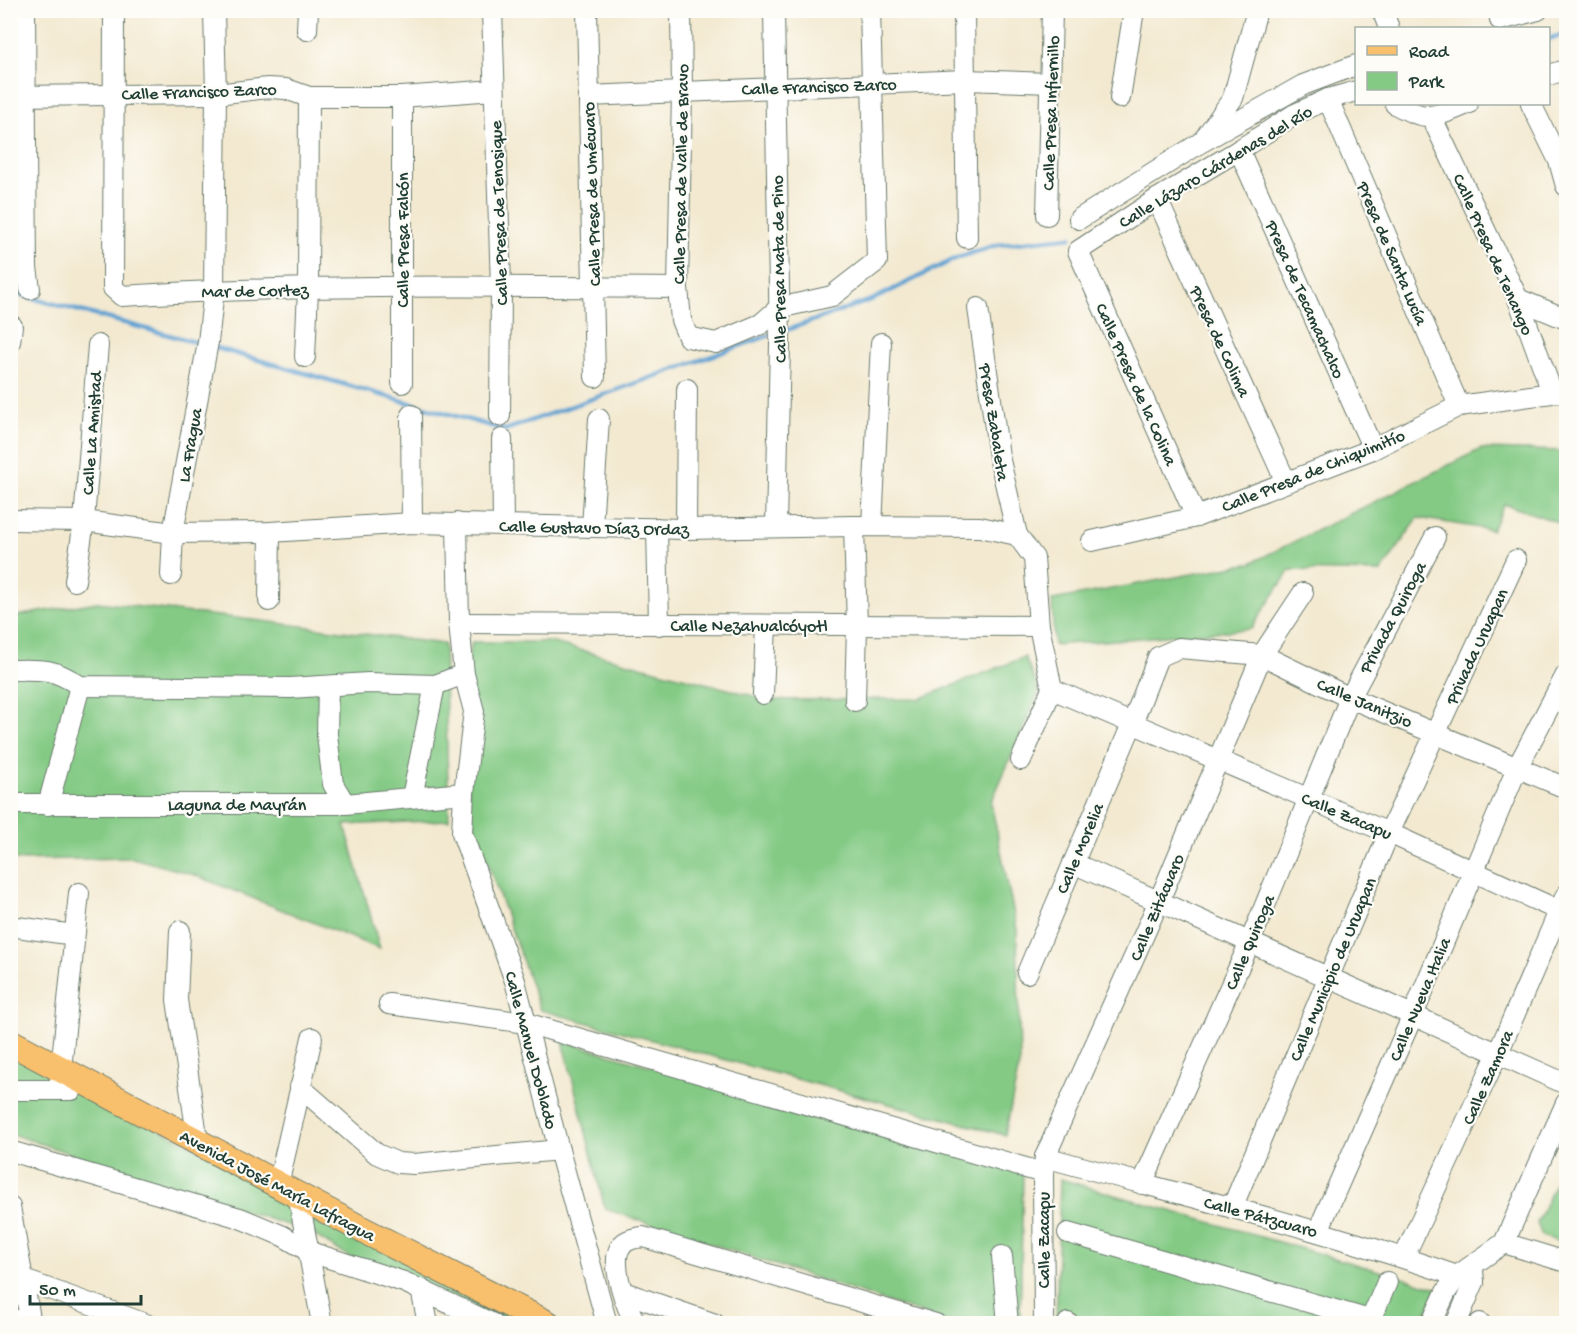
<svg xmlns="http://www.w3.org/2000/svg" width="1577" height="1334" font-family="'Gochi Hand',sans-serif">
<rect width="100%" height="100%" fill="#fdfcf7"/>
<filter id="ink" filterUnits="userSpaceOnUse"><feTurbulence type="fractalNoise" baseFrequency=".0167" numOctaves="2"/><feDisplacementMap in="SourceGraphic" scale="12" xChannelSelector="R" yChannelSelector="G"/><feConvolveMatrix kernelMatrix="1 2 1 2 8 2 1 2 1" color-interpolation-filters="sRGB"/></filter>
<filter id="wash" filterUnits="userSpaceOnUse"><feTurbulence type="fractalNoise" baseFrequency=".008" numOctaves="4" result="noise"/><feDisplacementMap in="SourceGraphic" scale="24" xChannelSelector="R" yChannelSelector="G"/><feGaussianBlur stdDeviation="1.35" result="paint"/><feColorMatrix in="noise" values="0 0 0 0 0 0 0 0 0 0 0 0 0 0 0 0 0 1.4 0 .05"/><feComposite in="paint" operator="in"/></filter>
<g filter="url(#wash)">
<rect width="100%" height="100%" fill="#f3e9d0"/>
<g fill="#84ca85" stroke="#52845c" stroke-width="1.5">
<polygon points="1481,449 1566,451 1566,477 1562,497 1566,499 1566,525 1504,504 1492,530 1418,518 1381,572 1290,570 1251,629 1054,645 1052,600 1251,563"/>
<polygon points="97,602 262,621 444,644 449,820 345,825 380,949 192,874 133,858 11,860 11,617"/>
<polygon points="472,642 550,642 769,700 919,699 1025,657 1039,692 991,803 1017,929 1020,1061 1005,1135 540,1010 470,813 464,674"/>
<polygon points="563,1041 1023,1173 1020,1323 952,1323 605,1209"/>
<polygon points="10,1053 539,1323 454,1323 311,1233 11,1134"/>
<polygon points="1566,1160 1566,1244 1542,1236 1537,1223"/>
<polygon points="1060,1179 1438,1288 1422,1323 1056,1324"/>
</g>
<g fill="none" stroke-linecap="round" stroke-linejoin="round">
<g stroke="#5ca0d1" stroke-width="4.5">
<polyline points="1548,39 1566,34"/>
<polyline points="10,292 202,344"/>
<polyline points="784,331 874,299 959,257 997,245 1071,237"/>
<polyline points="213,347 505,430 773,334"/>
</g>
</g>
</g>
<g filter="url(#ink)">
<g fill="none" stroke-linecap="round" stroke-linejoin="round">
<defs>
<g id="minor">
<polyline points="25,10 27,268 30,289"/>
<path d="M114,10L113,288L122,296C307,284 493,286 678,288"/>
<polyline points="492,10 501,287 500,416"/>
<polyline points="587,10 595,377"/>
<polyline points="681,10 682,92 678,288 681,320 688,337 716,343 761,324 779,308 832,296 877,261 870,10"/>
<polyline points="774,10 780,344 776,527"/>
<polyline points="964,10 967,238"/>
<polyline points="1382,10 1389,28"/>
<polyline points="1500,20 1538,10"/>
<polyline points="307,30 308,10"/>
<polyline points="1548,75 1566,70"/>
<polyline points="10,96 216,94 268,88 286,89 309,97 402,97 494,90"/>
<polyline points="588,96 965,80 1050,83"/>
<polyline points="402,97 402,383"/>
<polyline points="1120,98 1134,10"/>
<polyline points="1328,99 1459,406"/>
<path d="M1395,104C1429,123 1433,117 1468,104"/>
<polyline points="1531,104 1559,161 1566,186"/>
<polyline points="1432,118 1518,299 1552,392"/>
<polyline points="1204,139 1233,98 1257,10"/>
<polyline points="1239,150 1373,449"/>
<polyline points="1157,199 1286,482"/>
<polyline points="1047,215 1052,10"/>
<polyline points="1079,219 1200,143 1303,85 1356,65"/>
<polyline points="1518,299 1566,319"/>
<polyline points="978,308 999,456 1017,535"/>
<polyline points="10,342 12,326"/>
<polyline points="305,357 308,289 309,97"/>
<polyline points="411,415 412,523"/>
<polyline points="502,439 503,525"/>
<polyline points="1196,517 1078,251 1157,199 1239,150 1295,114 1328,99 1356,91"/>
<polyline points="10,520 84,521 173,533 270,532 412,523 686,529 854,526 980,527 1017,535 1034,558 1039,626 1052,689"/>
<polyline points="457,523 459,623 464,674 474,711 464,793 462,833 515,981 559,1150 607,1324"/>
<polyline points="854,526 857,626 855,701"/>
<polyline points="872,526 881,343"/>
<polyline points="592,527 599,419"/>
<polyline points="657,528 659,625"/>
<polyline points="686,529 687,389"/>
<polyline points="1092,541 1196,517 1373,449 1459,406 1566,391"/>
<polyline points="171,575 173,533 208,342 214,290 216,94 214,10"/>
<polyline points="75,581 84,521 98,345"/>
<polyline points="269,601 270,532"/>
<polyline points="459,623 1039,626"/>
<path d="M10,670C41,669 54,668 80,686L290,688L368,683L435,685L464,674"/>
<polyline points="328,686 327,735 333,784 345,804"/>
<polyline points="1052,689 1389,833 1560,911"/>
<polyline points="763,694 766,625"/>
<polyline points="1021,760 1052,689"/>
<polyline points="412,797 435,685"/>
<polyline points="10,804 345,804 464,793"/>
<polyline points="48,805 80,686"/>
<polyline points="1073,863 1566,1084"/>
<polyline points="10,926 74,935"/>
<polyline points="180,931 177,1000 198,1142"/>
<polyline points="1027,973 1132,724 1158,657 1179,648 1262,655 1350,698 1566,788"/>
<polyline points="389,1004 526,1023 1043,1173"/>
<polyline points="300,1087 377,1154 398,1163 414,1164 559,1150"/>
<polyline points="59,1089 79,893"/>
<polyline points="10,1090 72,1090"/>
<polyline points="10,1151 240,1218 283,1236 310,1252 404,1282 493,1324"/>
<path d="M1045,1157C1189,1197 1334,1232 1474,1282"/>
<polyline points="1142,1184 1250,942 1350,698 1435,537"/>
<polyline points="278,1185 312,1038"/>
<polyline points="298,1195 322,1324"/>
<polyline points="10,1207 31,1324"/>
<polyline points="1232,1208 1389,833 1516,560"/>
<polyline points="1318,1231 1413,1015 1518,766 1566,675"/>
<polyline points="1068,1233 1370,1320"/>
<polyline points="1504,1243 1566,1262"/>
<polyline points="1002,1256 1008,1324"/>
<polyline points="1404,1257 1498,1053 1566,895"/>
<polyline points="24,1280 146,1324"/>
<polyline points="421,1289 428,1324"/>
<polyline points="623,1292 715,1324"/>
<polyline points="10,1318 28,1324"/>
<polyline points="1068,1323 1069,1324"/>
<polyline points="1480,1323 1480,1324"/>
<path d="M637,1324C626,1309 609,1262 621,1246C627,1239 635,1238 643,1237L936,1324"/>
<polyline points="1044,1324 1043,1173 1045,1157 1159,901 1262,655 1303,593"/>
<polyline points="1369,1324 1387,1282"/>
<polyline points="1431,1324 1446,1292 1457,1276 1504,1243 1566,1103"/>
<polyline points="1456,1324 1474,1282 1473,1270"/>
</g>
<polyline id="major" points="10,1042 361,1229 548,1324"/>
</defs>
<use href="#minor" stroke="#69796b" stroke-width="22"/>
<use href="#major" stroke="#69796b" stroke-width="28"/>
<use href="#minor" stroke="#fff" stroke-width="20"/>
<use href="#major" stroke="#f8bf6c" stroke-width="26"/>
</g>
</g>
<g text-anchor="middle" stroke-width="4.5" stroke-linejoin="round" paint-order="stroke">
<g font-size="18" fill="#1f3d34" stroke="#fdfcf7">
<text transform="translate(819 86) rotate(-2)" y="6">Calle Francisco Zarco</text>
<text transform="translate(199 91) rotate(-2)" y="6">Calle Francisco Zarco</text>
<text transform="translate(1050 113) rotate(-88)" y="6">Calle Presa Infiernillo</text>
<text transform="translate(1215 166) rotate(-31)" y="6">Calle Lázaro Cárdenas del Río</text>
<text transform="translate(680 174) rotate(-89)" y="6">Calle Presa de Valle de Bravo</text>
<text transform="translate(591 194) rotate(-92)" y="6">Calle Presa de Umécuaro</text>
<text transform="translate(498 213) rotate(-92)" y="6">Calle Presa de Tenosique</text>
<text transform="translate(402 240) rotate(-90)" y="6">Calle Presa Falcón</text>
<text transform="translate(1393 253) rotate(67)" y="6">Presa de Santa Lucía</text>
<text transform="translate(1494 254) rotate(66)" y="6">Calle Presa de Tenango</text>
<text transform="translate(778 269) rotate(-91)" y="6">Calle Presa Mata de Pino</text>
<text transform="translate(255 290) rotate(-1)" y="6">Mar de Cortez</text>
<text transform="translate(1306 299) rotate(66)" y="6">Presa de Tecamachalco</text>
<text transform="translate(1221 341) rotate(65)" y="6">Presa de Colima</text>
<text transform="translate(1137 384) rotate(66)" y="6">Calle Presa de la Colina</text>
<text transform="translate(995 422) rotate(81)" y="6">Presa Zabaleta</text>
<text transform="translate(91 433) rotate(-86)" y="6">Calle La Amistad</text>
<text transform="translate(189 445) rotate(-80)" y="6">La Fragua</text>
<text transform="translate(1313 470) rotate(-22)" y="6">Calle Presa de Chiquimitío</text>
<text transform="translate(594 527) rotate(1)" y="6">Calle Gustavo Díaz Ordaz</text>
<text transform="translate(1392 617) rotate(-62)" y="6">Privada Quiroga</text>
<text x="749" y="631">Calle Nezahualcóyotl</text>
<text transform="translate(1476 646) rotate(-65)" y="6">Privada Uruapan</text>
<text transform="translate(1365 702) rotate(23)" y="6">Calle Janitzio</text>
<text x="237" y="810">Laguna de Mayrán</text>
<text transform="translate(1347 815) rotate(23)" y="6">Calle Zacapu</text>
<text transform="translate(1079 848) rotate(-67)" y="6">Calle Morelia</text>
<text transform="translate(1156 907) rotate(-67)" y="6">Calle Zitácuaro</text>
<text transform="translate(1249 942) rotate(-67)" y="6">Calle Quiroga</text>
<text transform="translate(1332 969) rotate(-67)" y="6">Calle Municipio de Uruapan</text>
<text transform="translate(1419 999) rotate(-67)" y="6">Calle Nueva Italia</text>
<text transform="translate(532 1050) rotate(75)" y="6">Calle Manuel Doblado</text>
<text transform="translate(1487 1077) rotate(-66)" y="6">Calle Zamora</text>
<text transform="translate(278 1185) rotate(28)" y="6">Avenida José María Lafragua</text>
<text transform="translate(1261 1216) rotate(15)" y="6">Calle Pátzcuaro</text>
<text transform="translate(1043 1240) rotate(-90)" y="6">Calle Zacapu</text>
</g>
</g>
<rect width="1577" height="1334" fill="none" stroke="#fdfcf7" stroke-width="36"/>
<rect x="1355" y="27" width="195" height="78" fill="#fdfcf7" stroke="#a4b0a9" stroke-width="1.5"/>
<rect x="1367" y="46" width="30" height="9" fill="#f8bf6c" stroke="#a4b0a9" stroke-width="1.5"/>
<text x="1409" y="57" font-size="18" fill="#1f3d34">Road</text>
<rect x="1367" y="72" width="30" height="18" fill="#84ca85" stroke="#a4b0a9" stroke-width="1.5"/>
<text x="1409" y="87" font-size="18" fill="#1f3d34">Park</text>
<path d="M30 1295v9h111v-9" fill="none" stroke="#1f3d34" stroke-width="3"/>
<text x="39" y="1295" font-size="18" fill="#1f3d34" stroke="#fdfcf7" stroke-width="4.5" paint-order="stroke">50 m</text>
</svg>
